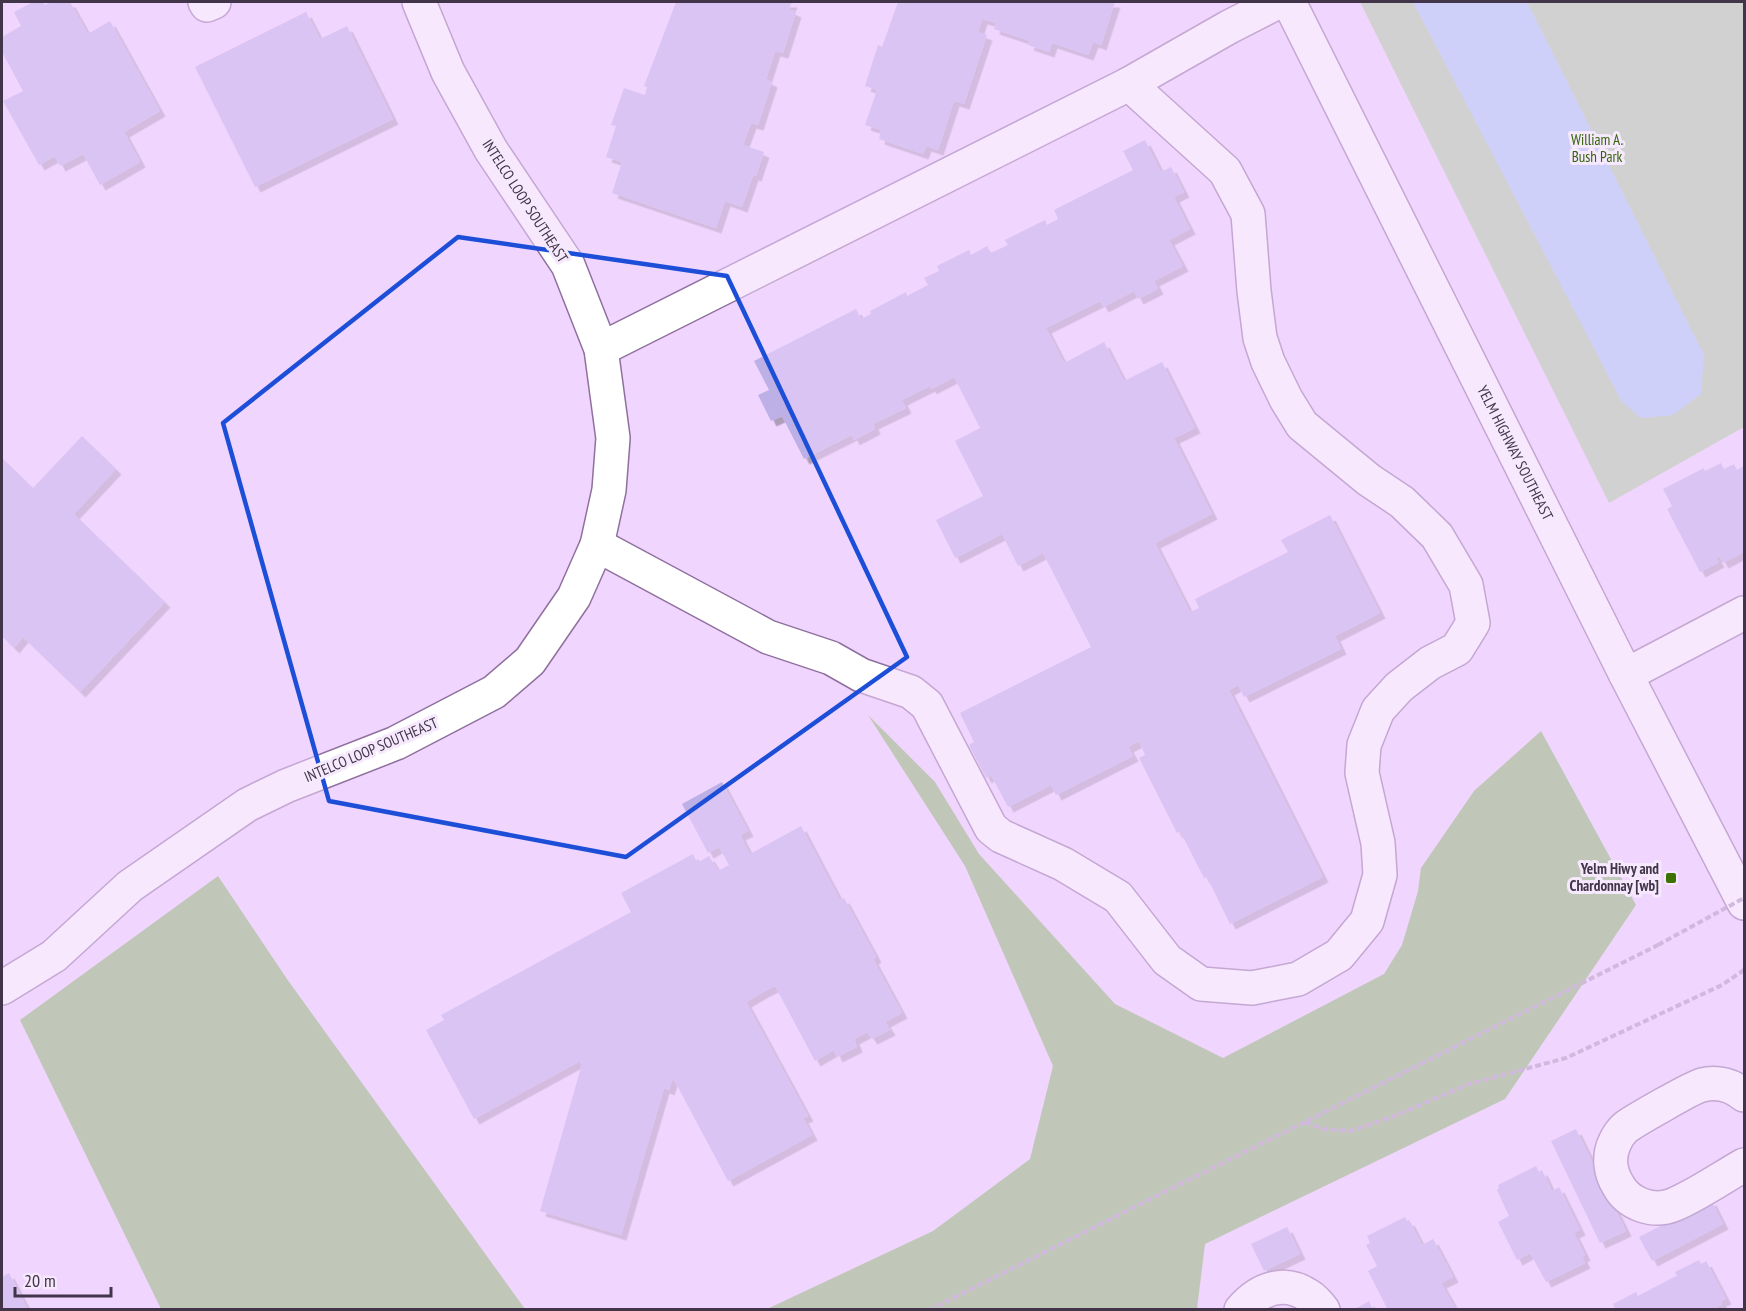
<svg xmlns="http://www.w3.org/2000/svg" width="1746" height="1311" font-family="'PT Sans Narrow',sans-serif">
<defs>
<filter id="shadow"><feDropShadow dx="5.5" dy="5.5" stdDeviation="0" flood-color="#0004"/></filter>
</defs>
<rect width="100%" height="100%" fill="#f0d6fe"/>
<polygon fill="#adcd9b" points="1360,2 1744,2 1744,427 1609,503"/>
<g fill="#85b765">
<polygon points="868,715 935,782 979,854 1115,1004 1223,1058 1384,974 1402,945 1418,891 1421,868 1474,791 1541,731 1636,905 1505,1099 1205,1244 1197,1309 767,1309 933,1231 1030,1159 1053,1066 965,866"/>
<polygon points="218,876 287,979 525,1309 161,1309 20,1020"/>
</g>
<polygon fill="#a6caf7" points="1413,2 1527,2 1704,355 1701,394 1673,415 1641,418 1622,402"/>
<g fill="#bcb0e6" filter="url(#shadow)">
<polygon points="33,2 43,2 45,5 51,2 70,2 88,34 110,21 160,111 124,132 140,162 100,185 83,154 60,166 55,156 39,165 3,101 23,91 2,52 2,37 21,26 14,12"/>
<polygon points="676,2 792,2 789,9 796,12 783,53 775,51 766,79 772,82 758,125 751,123 743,145 764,152 756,176 753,175 742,207 725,201 716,228 612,193 622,162 606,157 616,126 611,125 624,88 645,95 647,87 644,86"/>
<polygon points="898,2 1115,2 1101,45 1093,42 1088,55 1052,43 1049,52 1028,45 1030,41 994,29 996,23 982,19 978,32 987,35 964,104 954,101 938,150 926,146 923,154 879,139 881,130 865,125 877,90 865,86 878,45 882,47"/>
<polygon points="306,12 320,39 347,26 393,119 255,187 195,67"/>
<polygon points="1145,140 1161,172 1171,167 1184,192 1174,197 1190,229 1169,240 1183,266 1154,281 1158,289 1138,299 1134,291 1103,307 1100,301 1046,328 1064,363 1104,342 1124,381 1162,362 1195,428 1174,438 1212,514 1155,543 1190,612 1199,608 1195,599 1288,552 1281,540 1330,515 1380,613 1335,636 1341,649 1244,697 1238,685 1229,690 1323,877 1230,924 1207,877 1204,878 1180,831 1177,833 1139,758 1145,755 1139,741 1128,747 1133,756 1056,795 1051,785 1008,807 991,775 986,778 969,745 974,742 960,713 1091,647 1043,553 1018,566 1002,534 955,558 936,520 983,496 955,441 980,428 954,377 931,389 930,386 902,400 906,408 873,424 875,429 854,440 852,435 804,459 782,416 771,421 758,395 769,390 754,361 856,309 861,319 871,314 870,311 906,292 907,296 928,285 924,278 939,271 937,266 969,250 971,255 987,246 991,253 1008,245 1005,240 1045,220 1047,225 1058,219 1054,210 1133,170 1123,151"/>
<polygon points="82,436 116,469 74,514 165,602 80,692 23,637 14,648 2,636 2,458 33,488"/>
<polygon points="1721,463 1724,469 1734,464 1737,470 1744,466 1744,552 1723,563 1719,556 1716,557 1719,562 1700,572 1667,509 1672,506 1663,489 1704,468 1705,471"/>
<polygon points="722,782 748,831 740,835 750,854 801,826 840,900 844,898 876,957 873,959 902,1013 885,1022 890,1030 872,1039 867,1032 854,1039 857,1047 837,1057 834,1050 815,1061 775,986 763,992 746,1002 808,1116 803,1118 812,1135 728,1181 673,1078 669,1090 664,1088 621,1235 540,1211 582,1064 580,1064 580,1061 474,1119 426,1030 444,1020 441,1015 631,912 621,893 693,854 697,863 709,856 718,871 729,865 719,847 708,853 682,804"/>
<polygon points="1576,1129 1626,1231 1600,1243 1551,1141"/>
<polygon points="1536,1166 1539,1172 1542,1170 1552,1191 1559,1187 1580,1230 1574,1233 1585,1255 1582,1257 1585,1263 1546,1282 1530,1253 1517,1260 1498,1222 1509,1216 1497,1190 1499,1188 1498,1185"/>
<polygon points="1711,1200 1723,1224 1652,1261 1639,1237"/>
<polygon points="1405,1217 1407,1221 1409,1220 1422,1245 1433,1239 1453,1277 1441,1283 1455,1308 1453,1310 1388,1310 1368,1271 1377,1266 1366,1245 1370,1243 1367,1236"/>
<polygon points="1287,1227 1300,1254 1264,1271 1251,1244"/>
<polygon points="1699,1260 1701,1264 1706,1261 1726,1299 1721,1301 1722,1304 1712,1310 1611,1310 1615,1308 1613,1304 1636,1292 1638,1296 1674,1277 1677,1276 1675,1272"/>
<polygon points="9,1273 28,1310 2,1310 2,1277"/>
<polygon points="1369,1301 1373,1310 1353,1310"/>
</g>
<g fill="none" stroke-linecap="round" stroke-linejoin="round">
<defs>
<g id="minor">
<polyline points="205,2 207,5 214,2"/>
<polyline points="1129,84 1229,27 1278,2"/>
<polyline points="597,545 768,637 831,658 861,675 911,692 927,705 991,828 1001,836 1063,864 1118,897 1167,960 1201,984 1252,988 1298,979 1339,955 1367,921 1380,875 1378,843 1362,773 1364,745 1378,710 1399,687 1430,663 1457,649 1473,623 1466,585 1437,536 1402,502 1369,480 1302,425 1286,399 1268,362 1260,338 1254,291 1248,214 1225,171 1129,84 601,349"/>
<polyline points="1626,675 1744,613"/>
<polyline points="2,988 54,956 130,886 247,805 286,786 396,743 494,692 530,661 574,597 597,545 609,490 613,438 601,349 568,265 491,150 448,72 419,2"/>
<path d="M1744,1095C1732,1085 1717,1081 1702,1085C1693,1087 1634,1121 1626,1127C1622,1130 1617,1137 1615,1142C1608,1156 1610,1172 1618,1185C1628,1204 1653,1213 1673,1205C1697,1195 1721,1178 1744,1165"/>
<path d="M1241,1310C1259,1289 1284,1279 1309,1296C1314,1299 1319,1305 1323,1310"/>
</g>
<polyline id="major" points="1289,2 1626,675 1744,903"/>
</defs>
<use href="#minor" stroke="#8f709e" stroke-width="36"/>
<use href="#major" stroke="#8f709e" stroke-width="36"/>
<g stroke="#aa95b5" stroke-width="4" stroke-dasharray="6 3" stroke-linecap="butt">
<polyline points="1305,1122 1322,1129 1350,1131 1392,1117 1469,1084 1566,1058 1722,985 1744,970"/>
<polyline points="929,1310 1658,945"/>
</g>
<use href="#minor" stroke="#fff" stroke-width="33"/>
<use href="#major" stroke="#fff" stroke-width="33"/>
<polyline stroke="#aa95b5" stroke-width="4" stroke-dasharray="6 3" stroke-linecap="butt" points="1658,945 1744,898"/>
</g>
<path d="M0 0H1746V1311H0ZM458,237L727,276L907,657L626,857L329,801L223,423Z" fill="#f0d6fe" fill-opacity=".55" fill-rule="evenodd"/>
<path fill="none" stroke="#1d4ed8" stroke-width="4.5" stroke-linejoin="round" d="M458,237L727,276L907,657L626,857L329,801L223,423Z"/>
<rect fill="#3c7200" stroke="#f6e9fd" stroke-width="2" x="1665" y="872" width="12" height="12" rx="3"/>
<g text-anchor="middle" stroke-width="6" stroke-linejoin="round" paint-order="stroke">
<g font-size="15" fill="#36630a" stroke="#f6e9fd">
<text x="1597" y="145">William A.<tspan x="1597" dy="17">Bush Park</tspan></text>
</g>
<g font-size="15" fill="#423549" stroke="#f6e9fd">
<text transform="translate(525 201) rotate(57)" y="5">INTELCO LOOP SOUTHEAST</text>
<text transform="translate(1515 453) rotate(63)" y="5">YELM HIGHWAY SOUTHEAST</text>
<text transform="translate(371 750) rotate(-23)" y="5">INTELCO LOOP SOUTHEAST</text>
</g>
<g font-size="15" font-weight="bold" fill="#423549" stroke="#f6e9fd" text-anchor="end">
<text x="1659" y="874">Yelm Hiwy and<tspan x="1659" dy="17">Chardonnay [wb]</tspan></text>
</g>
</g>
<rect width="1746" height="1311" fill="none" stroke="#423549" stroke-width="6"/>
<path d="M15 1287v9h96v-9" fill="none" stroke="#423549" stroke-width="3"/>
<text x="24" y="1287" font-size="18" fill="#423549" stroke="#f6e9fd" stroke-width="4.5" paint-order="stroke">20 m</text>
</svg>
